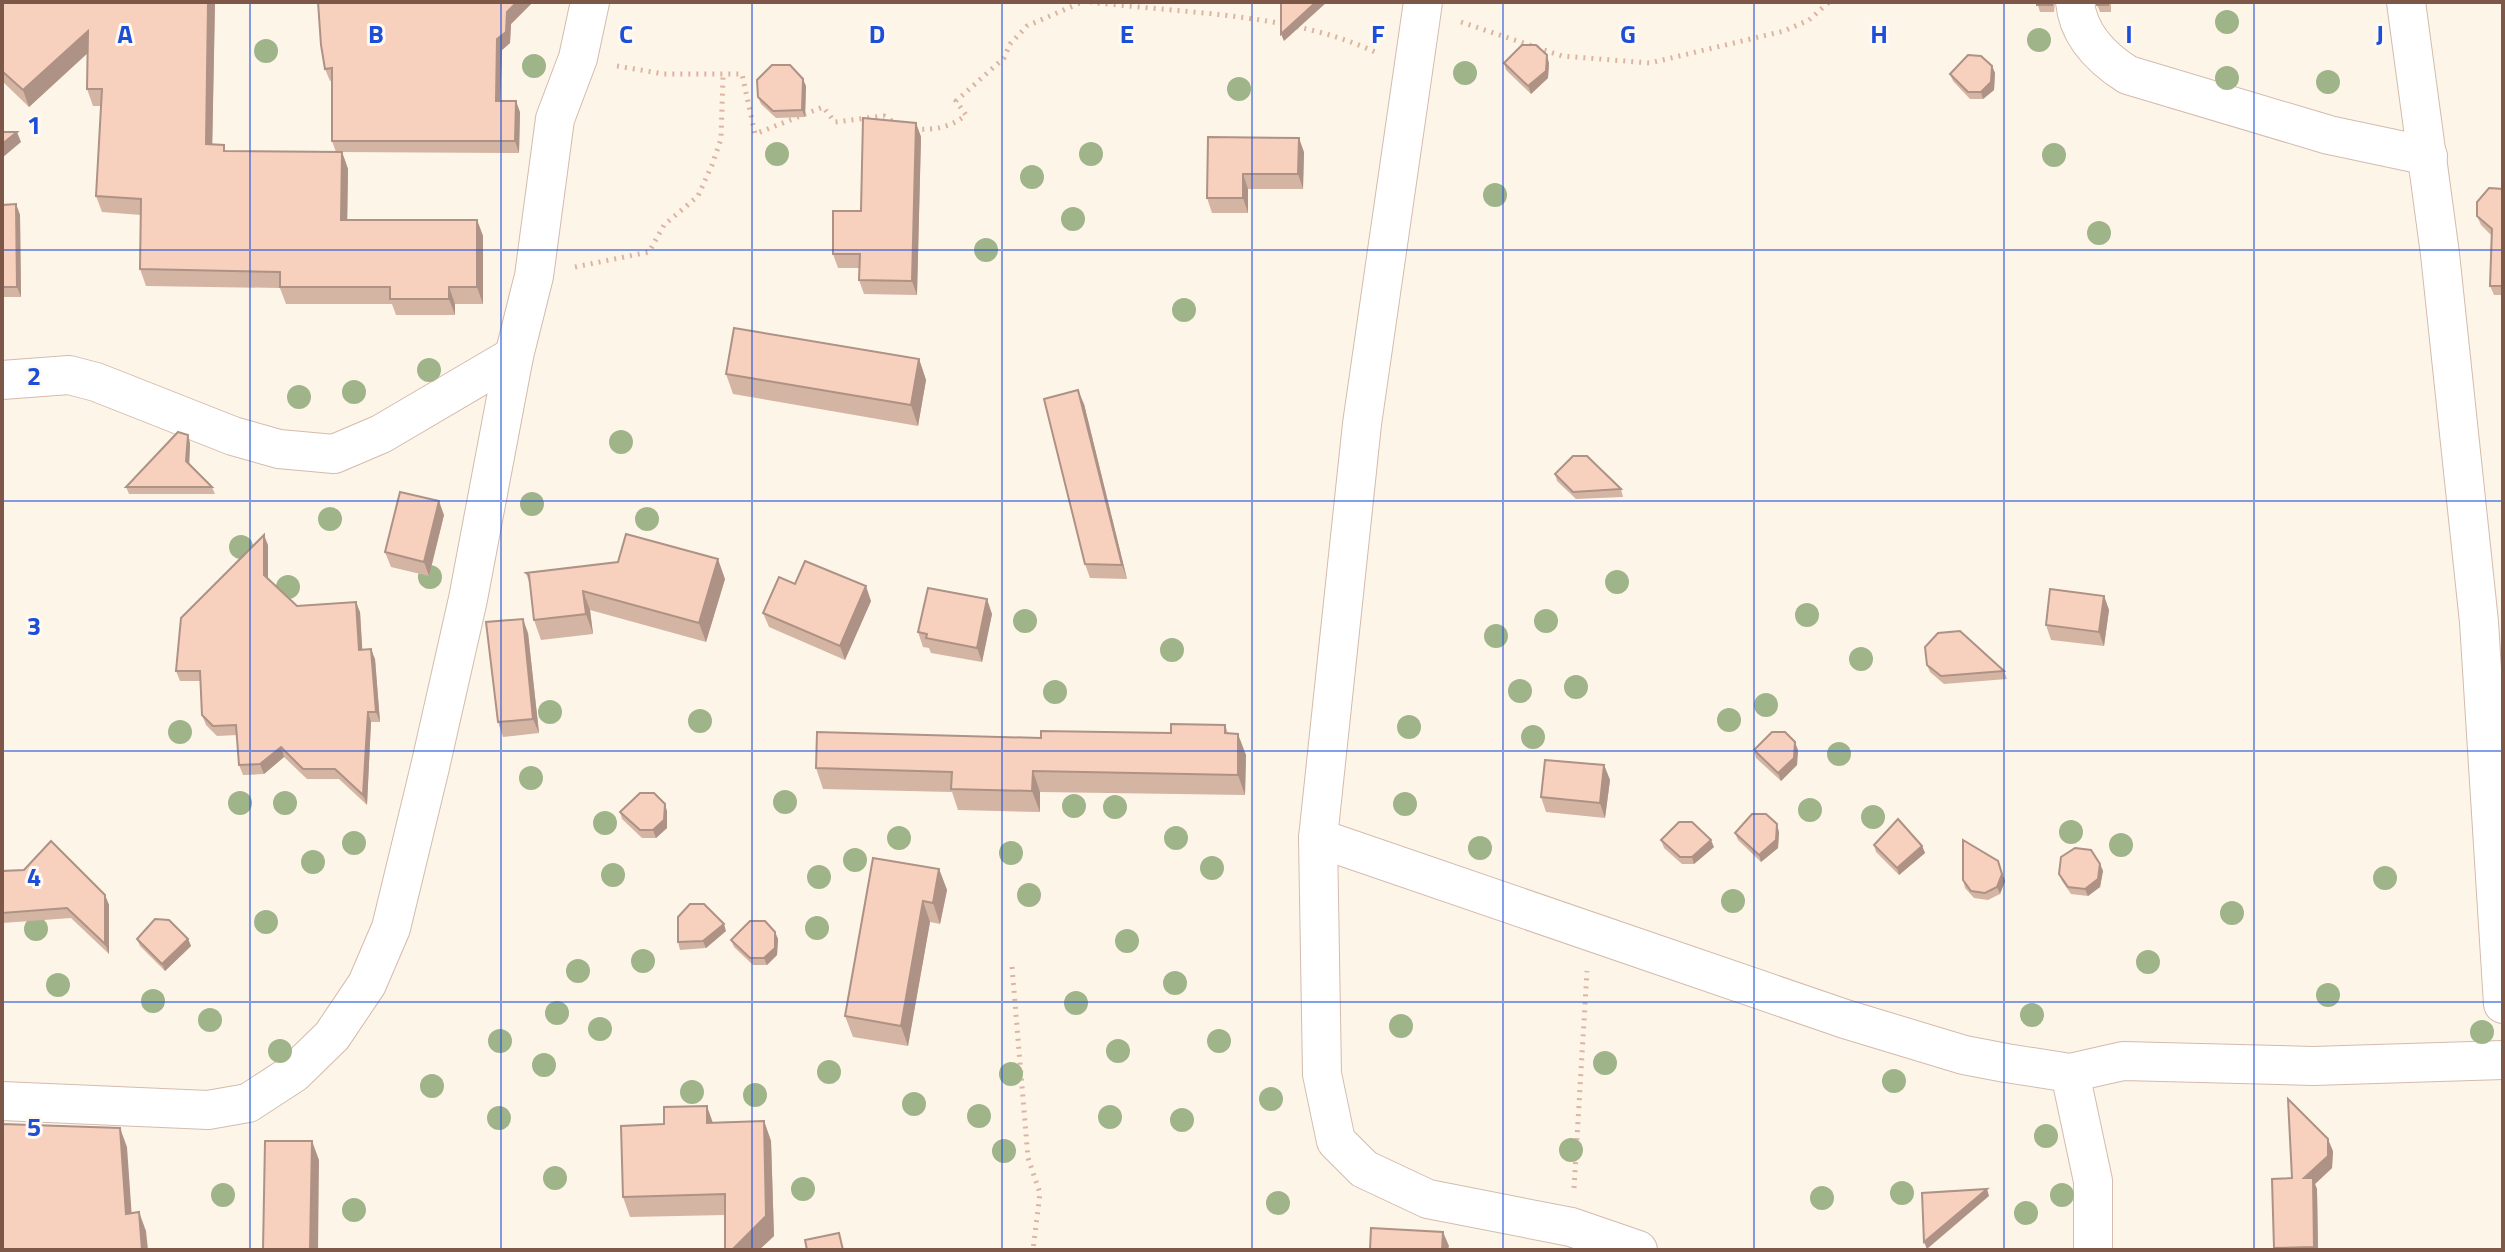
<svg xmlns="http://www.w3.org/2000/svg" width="2505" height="1252" font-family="'Titillium Web',sans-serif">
<rect width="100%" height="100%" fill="#fef5e9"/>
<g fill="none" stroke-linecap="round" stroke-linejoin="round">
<defs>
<g id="minor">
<polyline points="1423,2 1362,424 1318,838 1845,1019 1964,1055 2006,1063 2070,1073 2123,1061 2313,1066 2503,1060"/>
<path d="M2075,2C2078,34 2101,58 2128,75L2329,135L2428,156"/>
<polyline points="2406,2 2440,254 2479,622 2503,1004"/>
<polyline points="2,380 69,375 96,382 233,436 279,449 334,454 381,434 514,356"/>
<polyline points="1318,838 1322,1074 1336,1141 1364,1169 1428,1199 1571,1227 1638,1250"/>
<polyline points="2070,1073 2093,1181 2093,1250"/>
<polyline points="2,1101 208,1110 248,1103 294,1073 332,1036 367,984 391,928 430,767 468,599 514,356 534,276 555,119 578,58 590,2"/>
</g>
</defs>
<use href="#minor" stroke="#d3bbad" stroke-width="40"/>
<g stroke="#ddb4a0" stroke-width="5" stroke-dasharray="2 6" stroke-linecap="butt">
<path d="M1090,2C1180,13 1292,13 1375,52"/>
<polyline points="1461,22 1562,56 1650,63 1784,31 1809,20 1829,2"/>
<polyline points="617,66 664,74 742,74 755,134 823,107 835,122 884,116 897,124"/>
<path d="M914,129C935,130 949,128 966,115L956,101L1004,58L1010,44L1027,26L1082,2"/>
<polyline points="575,267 649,252 664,225 698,196 712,165 721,139 723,76"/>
<polyline points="1012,967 1028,1158 1040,1193 1033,1250"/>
<polyline points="1574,1188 1587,971"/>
</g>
<use href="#minor" stroke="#fff" stroke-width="38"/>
</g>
<g fill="#a0b48a">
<circle cx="2227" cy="22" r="12"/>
<circle cx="2039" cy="40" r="12"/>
<circle cx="266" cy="51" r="12"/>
<circle cx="534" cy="66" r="12"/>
<circle cx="1465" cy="73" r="12"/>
<circle cx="2227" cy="78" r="12"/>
<circle cx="2328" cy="82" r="12"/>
<circle cx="1239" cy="89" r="12"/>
<circle cx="777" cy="154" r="12"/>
<circle cx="1091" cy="154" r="12"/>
<circle cx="2054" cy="155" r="12"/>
<circle cx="1032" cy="177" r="12"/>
<circle cx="1495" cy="195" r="12"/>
<circle cx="1073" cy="219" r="12"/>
<circle cx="2099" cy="233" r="12"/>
<circle cx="986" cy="250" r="12"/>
<circle cx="1184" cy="310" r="12"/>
<circle cx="429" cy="370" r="12"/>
<circle cx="354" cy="392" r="12"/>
<circle cx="299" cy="397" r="12"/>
<circle cx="621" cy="442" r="12"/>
<circle cx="532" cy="504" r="12"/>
<circle cx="330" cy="519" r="12"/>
<circle cx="647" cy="519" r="12"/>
<circle cx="241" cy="547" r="12"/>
<circle cx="430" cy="577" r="12"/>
<circle cx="1617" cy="582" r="12"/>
<circle cx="288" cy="587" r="12"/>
<circle cx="1807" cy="615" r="12"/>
<circle cx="1025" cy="621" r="12"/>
<circle cx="1546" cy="621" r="12"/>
<circle cx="1496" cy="636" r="12"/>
<circle cx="1172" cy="650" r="12"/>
<circle cx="1861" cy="659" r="12"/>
<circle cx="1576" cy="687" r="12"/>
<circle cx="1520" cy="691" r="12"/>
<circle cx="1055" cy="692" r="12"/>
<circle cx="1766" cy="705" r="12"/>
<circle cx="550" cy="712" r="12"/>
<circle cx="1729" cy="720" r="12"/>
<circle cx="700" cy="721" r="12"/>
<circle cx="1409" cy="727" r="12"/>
<circle cx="180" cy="732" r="12"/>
<circle cx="1533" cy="737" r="12"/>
<circle cx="1839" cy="754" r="12"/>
<circle cx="531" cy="778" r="12"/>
<circle cx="785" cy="802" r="12"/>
<circle cx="240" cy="803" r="12"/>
<circle cx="285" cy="803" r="12"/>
<circle cx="1405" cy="804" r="12"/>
<circle cx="1074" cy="806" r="12"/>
<circle cx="1115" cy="807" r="12"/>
<circle cx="1810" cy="810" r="12"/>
<circle cx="1873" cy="817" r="12"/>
<circle cx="605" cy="823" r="12"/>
<circle cx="2071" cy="832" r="12"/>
<circle cx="899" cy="838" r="12"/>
<circle cx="1176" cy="838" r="12"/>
<circle cx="354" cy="843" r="12"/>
<circle cx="2121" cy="845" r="12"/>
<circle cx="1480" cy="848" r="12"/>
<circle cx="1011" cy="853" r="12"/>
<circle cx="855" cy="860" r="12"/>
<circle cx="313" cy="862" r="12"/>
<circle cx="1212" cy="868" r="12"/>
<circle cx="613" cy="875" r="12"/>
<circle cx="819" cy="877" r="12"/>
<circle cx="2385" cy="878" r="12"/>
<circle cx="1029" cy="895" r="12"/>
<circle cx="1733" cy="901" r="12"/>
<circle cx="2232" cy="913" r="12"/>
<circle cx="266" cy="922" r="12"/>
<circle cx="817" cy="928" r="12"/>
<circle cx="36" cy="929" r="12"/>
<circle cx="1127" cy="941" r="12"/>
<circle cx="643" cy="961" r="12"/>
<circle cx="2148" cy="962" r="12"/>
<circle cx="578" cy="971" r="12"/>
<circle cx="1175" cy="983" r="12"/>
<circle cx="58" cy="985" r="12"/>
<circle cx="2328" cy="995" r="12"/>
<circle cx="153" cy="1001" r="12"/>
<circle cx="1076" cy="1003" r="12"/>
<circle cx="557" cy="1013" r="12"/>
<circle cx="2032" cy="1015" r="12"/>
<circle cx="210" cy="1020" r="12"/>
<circle cx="1401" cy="1026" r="12"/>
<circle cx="600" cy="1029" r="12"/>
<circle cx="2482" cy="1032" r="12"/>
<circle cx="500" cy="1041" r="12"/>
<circle cx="1219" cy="1041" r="12"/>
<circle cx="280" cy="1051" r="12"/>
<circle cx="1118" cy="1051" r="12"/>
<circle cx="1605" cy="1063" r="12"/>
<circle cx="544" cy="1065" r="12"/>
<circle cx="829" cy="1072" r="12"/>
<circle cx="1011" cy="1074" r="12"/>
<circle cx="1894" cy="1081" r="12"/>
<circle cx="432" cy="1086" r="12"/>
<circle cx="692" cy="1092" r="12"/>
<circle cx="755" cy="1095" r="12"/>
<circle cx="1271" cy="1099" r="12"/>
<circle cx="914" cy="1104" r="12"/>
<circle cx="979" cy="1116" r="12"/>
<circle cx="1110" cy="1117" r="12"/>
<circle cx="499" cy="1118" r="12"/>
<circle cx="1182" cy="1120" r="12"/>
<circle cx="2046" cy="1136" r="12"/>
<circle cx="1571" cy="1150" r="12"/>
<circle cx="1004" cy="1151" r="12"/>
<circle cx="555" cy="1178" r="12"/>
<circle cx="803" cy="1189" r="12"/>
<circle cx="1902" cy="1193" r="12"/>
<circle cx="223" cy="1195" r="12"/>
<circle cx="2062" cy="1195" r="12"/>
<circle cx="1822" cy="1198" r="12"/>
<circle cx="1278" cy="1203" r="12"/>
<circle cx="354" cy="1210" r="12"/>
<circle cx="2026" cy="1213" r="12"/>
</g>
<g fill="#d4b4a3">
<polygon points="2,2 215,2 212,144 227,151 342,152 348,169 347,220 477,220 483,236 483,304 455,304 455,315 396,315 392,304 286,304 280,288 146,286 140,269 141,215 102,212 96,196 101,106 93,106 87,89 88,53 29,107 2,81"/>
<polygon points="318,2 533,2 511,24 510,43 502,50 500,101 520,112 519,153 336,152 332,141 332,80 330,81 325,69"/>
<polygon points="2037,2 2055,2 2054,12 2040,12"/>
<polygon points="2096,2 2111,2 2111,12 2100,12"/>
<polygon points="1504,63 1549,63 1548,78 1531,94 1506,70"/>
<polygon points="1992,66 1995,73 1994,90 1983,99 1970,99 1953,81 1950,74"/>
<polygon points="806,86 805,117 776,118 761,104 758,97"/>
<polygon points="916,123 921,137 917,295 864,294 859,280 860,268 838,268 833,254 861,211"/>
<polygon points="1208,137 1304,152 1303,189 1248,189 1248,213 1212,213 1207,198"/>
<polygon points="2503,189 2503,295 2494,295 2490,286 2491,235 2481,225 2477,216"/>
<polygon points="16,204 20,215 21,297 2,297 2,205"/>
<polygon points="919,359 926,380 918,426 733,394 726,374"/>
<polygon points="1084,404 1127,579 1090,578 1085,564"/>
<polygon points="190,443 189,464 212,487 215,494 129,494 126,487"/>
<polygon points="1555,474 1621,489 1623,497 1576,499 1557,481"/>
<polygon points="444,515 429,576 391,567 385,552"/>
<polygon points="268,545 268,578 297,606 360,612 362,649 375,659 380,722 371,722 367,805 339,779 307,779 284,757 264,774 243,775 239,765 237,735 217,736 206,725 202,715 200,681 180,681 176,671"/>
<polygon points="526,573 725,579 706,642 590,610 593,634 541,640 534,620 530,585"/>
<polygon points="795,584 871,601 845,660 769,627 763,613"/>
<polygon points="2104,596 2109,610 2104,646 2051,640 2046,625"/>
<polygon points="992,614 982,662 931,653 929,648 923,647 918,632"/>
<polygon points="528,633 539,733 503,737 498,722"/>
<polygon points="1927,665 2004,671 2007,679 1944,684 1930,672"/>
<polygon points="1225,725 1228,733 1246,755 1245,795 1040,792 1040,812 958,810 952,792 823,789 816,768 1041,738 1171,733"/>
<polygon points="1754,750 1798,750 1797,765 1781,781 1756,758"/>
<polygon points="1604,765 1610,780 1605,818 1546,812 1541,797"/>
<polygon points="667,811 667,828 656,838 642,838 622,819 620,812"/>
<polygon points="1779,832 1778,848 1761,862 1738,840 1735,833"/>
<polygon points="1661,840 1714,847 1694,864 1682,864 1664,848"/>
<polygon points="1874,845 1922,846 1925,853 1899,875 1876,852"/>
<polygon points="1998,861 2005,881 2000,894 1988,900 1974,898 1965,888 1963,880"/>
<polygon points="2100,864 2103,871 2100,887 2088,896 2071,894 2062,881 2059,874"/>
<polygon points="939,869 947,890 940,924 930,922 908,1046 853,1037 845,1016"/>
<polygon points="2,871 105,895 109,905 109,954 71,918 2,923"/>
<polygon points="726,931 706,948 680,950 678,942"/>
<polygon points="775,932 778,939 777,955 767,965 753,965 734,947 731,940"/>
<polygon points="137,939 188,939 191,946 165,971 140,946"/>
<polygon points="764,1121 771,1141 774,1236 759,1250 725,1250 725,1215 630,1217 623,1197 713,1122"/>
<polygon points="2333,1151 2332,1168 2315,1184 2317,1189 2318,1250 2275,1250 2274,1248 2292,1178"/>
</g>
<g fill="#ad9285">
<polygon points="208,2 215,2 212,160 206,144"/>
<polygon points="517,2 533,2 511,24 510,43 502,50 500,112 496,101 497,39 507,12"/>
<polygon points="1316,2 1327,2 1284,41 1281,34"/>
<polygon points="88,31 94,47 29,107 23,90"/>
<polygon points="1547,55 1549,63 1548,78 1531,94 1528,86"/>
<polygon points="1992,66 1995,73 1994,90 1983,99 1981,92"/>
<polygon points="803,79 806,86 805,117 802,110"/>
<polygon points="516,101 520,112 519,153 515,141"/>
<polygon points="916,123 921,137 917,295 912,281"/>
<polygon points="17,132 21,142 2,158 2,144"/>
<polygon points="1299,138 1304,152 1303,189 1298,174"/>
<polygon points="342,152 348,169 347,236 341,220"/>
<polygon points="1243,174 1248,189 1248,213 1243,198"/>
<polygon points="16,204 20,215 21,297 17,287"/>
<polygon points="477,220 483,236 483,304 477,287"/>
<polygon points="449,287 455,304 455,315 449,299"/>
<polygon points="919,359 926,380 918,426 911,405"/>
<polygon points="1078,390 1084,404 1127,579 1122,565"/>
<polygon points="188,435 190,443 189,469 186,461"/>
<polygon points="439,501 444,515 429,576 424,562"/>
<polygon points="264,535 268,545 268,585 264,575"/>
<polygon points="718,559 725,579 706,642 699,623"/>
<polygon points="866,586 871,601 845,660 840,646"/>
<polygon points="583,591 590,610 593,634 586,614"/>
<polygon points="2104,596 2109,610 2104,646 2099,632"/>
<polygon points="987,599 992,614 982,662 977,648"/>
<polygon points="356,602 360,612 363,660 359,650"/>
<polygon points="523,619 528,633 539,733 533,719"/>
<polygon points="371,649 375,659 380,722 376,712"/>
<polygon points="368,712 371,722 367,805 363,795"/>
<polygon points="1238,734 1246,755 1245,795 1238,775"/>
<polygon points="1795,742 1798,750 1797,765 1781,781 1778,773"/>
<polygon points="281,747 284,757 264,774 260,764"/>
<polygon points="1604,765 1610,780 1605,818 1600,803"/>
<polygon points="1033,771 1040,792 1040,812 1032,791"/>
<polygon points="665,804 667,811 667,828 656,838 653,830"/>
<polygon points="1777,824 1779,832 1778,848 1761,862 1759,855"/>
<polygon points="1711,840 1714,847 1694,864 1692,857"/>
<polygon points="1922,846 1925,853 1899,875 1897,868"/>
<polygon points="2100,864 2103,871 2100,887 2088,896 2085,889"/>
<polygon points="939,869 947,890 940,924 933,903"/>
<polygon points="2002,874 2005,881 2000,894 1997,887"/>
<polygon points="105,895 109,905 109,954 105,944"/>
<polygon points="923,901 930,922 908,1046 901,1026"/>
<polygon points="724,924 726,931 706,948 703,941"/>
<polygon points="775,932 778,939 777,955 767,965 764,958"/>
<polygon points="188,939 191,946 165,971 162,964"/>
<polygon points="707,1106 714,1126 707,1123"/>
<polygon points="764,1121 771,1141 774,1236 759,1250 732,1250"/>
<polygon points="120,1128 127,1147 133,1233 126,1214"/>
<polygon points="2328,1139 2333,1151 2332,1168 2315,1184 2317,1189 2318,1250 2315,1250 2304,1178"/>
<polygon points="312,1141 319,1160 318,1250 310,1250"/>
<polygon points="1987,1189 1989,1196 1927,1249 1924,1242"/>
<polygon points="139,1212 146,1231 148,1250 142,1250"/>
<polygon points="1443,1232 1449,1246 1448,1250 1442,1250"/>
</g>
<g fill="#f7d1be" stroke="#ad9285" stroke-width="2">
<polygon points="2,2 208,2 206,144 224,145 224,151 342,152 341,220 477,220 477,287 449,287 449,299 390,299 390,287 280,287 280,272 140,269 141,199 96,196 102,89 87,89 88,31 23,90 2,71"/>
<polygon points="318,2 517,2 507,12 506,32 497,39 496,101 516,101 515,141 332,141 332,68 325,69 321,45"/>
<polygon points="1281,2 1316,2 1281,34"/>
<rect x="2037" y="2" width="15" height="3"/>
<polygon points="2096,2 2108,2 2108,5 2097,5"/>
<polygon points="1522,45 1536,45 1547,55 1546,71 1528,86 1504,63"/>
<polygon points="1968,55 1981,56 1992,66 1991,82 1981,92 1968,92 1950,74"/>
<polygon points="772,65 790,65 803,79 802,110 773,111 758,97 757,80"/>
<polygon points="863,118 916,123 912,281 859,280 860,254 833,254 833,211 861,211"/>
<polygon points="2,132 17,132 2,144"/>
<polygon points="1208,137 1299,138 1298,174 1243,174 1243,198 1207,198"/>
<polygon points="2489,188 2503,189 2503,286 2490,286 2492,229 2477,216 2477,202"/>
<polygon points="16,204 17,287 2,287 2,205"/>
<polygon points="734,328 919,359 911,405 726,374"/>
<polygon points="1078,390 1122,565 1085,564 1044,399"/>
<polygon points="178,432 188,435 186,461 212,487 126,487"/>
<polygon points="1573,456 1587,456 1621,489 1573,492 1555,474"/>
<polygon points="400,492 439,501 424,562 385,552"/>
<polygon points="626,534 718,559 699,623 583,591 586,614 534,620 529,575 526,573 618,562"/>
<polygon points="264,535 264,575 297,606 356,602 359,650 371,649 376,712 368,712 363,795 335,769 303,769 281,747 260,764 239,765 236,725 213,726 202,715 200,671 176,671 181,618"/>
<polygon points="805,561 866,586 840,646 763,613 779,577 795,584"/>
<polygon points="928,588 987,599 977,648 926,638 927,634 918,632"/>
<polygon points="2050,589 2104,596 2099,632 2046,625"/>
<polygon points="523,619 533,719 498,722 486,622"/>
<polygon points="1960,631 2004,671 1941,676 1927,665 1925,647 1938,633"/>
<polygon points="1171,724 1225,725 1225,733 1238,734 1238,775 1033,771 1032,791 951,789 952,772 816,768 817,732 1041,738 1041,731 1171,733"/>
<polygon points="1772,732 1785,732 1795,742 1794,758 1778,773 1754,750"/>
<polygon points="1545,760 1604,765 1600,803 1541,797"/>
<polygon points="640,793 654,793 665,804 664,820 653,830 640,830 620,812"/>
<polygon points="1752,814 1766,814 1777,824 1776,840 1759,855 1735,833"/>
<polygon points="1898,819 1922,846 1897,868 1874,845"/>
<polygon points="1679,822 1692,822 1711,840 1692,857 1680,857 1661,840"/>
<polygon points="1963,840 1998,861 2002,874 1997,887 1985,893 1971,891 1963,880"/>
<polygon points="51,841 105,895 105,944 67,908 2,913 2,871 24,870"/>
<polygon points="2075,848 2091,850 2100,864 2098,879 2085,889 2068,887 2059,874 2061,857"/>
<polygon points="873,858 939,869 933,903 923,901 901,1026 845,1016"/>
<polygon points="690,904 704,904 724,924 703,941 678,942 678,917"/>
<polygon points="155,919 169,920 188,939 162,964 137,939"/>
<polygon points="750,921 765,921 775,932 775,948 764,958 750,958 731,940"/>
<polygon points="2288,1099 2328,1139 2328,1156 2304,1178 2313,1178 2314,1247 2274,1248 2272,1179 2292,1178"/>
<polygon points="707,1106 707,1123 764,1121 766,1216 732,1250 725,1250 725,1194 623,1197 621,1126 664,1124 664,1107"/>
<polygon points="2,1124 120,1128 126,1214 139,1212 142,1250 2,1250"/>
<polygon points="265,1141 312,1141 310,1250 263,1250"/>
<polygon points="1987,1189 1924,1242 1922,1193"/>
<polygon points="1371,1228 1443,1232 1442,1250 1370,1250"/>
<polygon points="839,1233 843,1250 807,1250 805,1240"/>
</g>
<path fill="none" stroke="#1d4ed8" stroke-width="2" stroke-opacity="0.55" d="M250,2V1250M501,2V1250M752,2V1250M1002,2V1250M1252,2V1250M1503,2V1250M1754,2V1250M2004,2V1250M2254,2V1250M2,250H2503M2,501H2503M2,751H2503M2,1002H2503"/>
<g font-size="26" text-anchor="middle" font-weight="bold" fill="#1d4ed8" stroke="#fff9f2" stroke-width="6" stroke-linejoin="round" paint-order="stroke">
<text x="125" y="43">A</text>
<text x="376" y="43">B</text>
<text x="626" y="43">C</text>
<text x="877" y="43">D</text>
<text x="1127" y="43">E</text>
<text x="1378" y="43">F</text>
<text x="1628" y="43">G</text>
<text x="1879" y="43">H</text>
<text x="2129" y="43">I</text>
<text x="2380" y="43">J</text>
<text x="34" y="134">1</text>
<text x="34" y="385">2</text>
<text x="34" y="635">3</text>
<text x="34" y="886">4</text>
<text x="34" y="1136">5</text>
</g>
<rect width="2505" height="1252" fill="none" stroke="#7d5849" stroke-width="8"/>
</svg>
